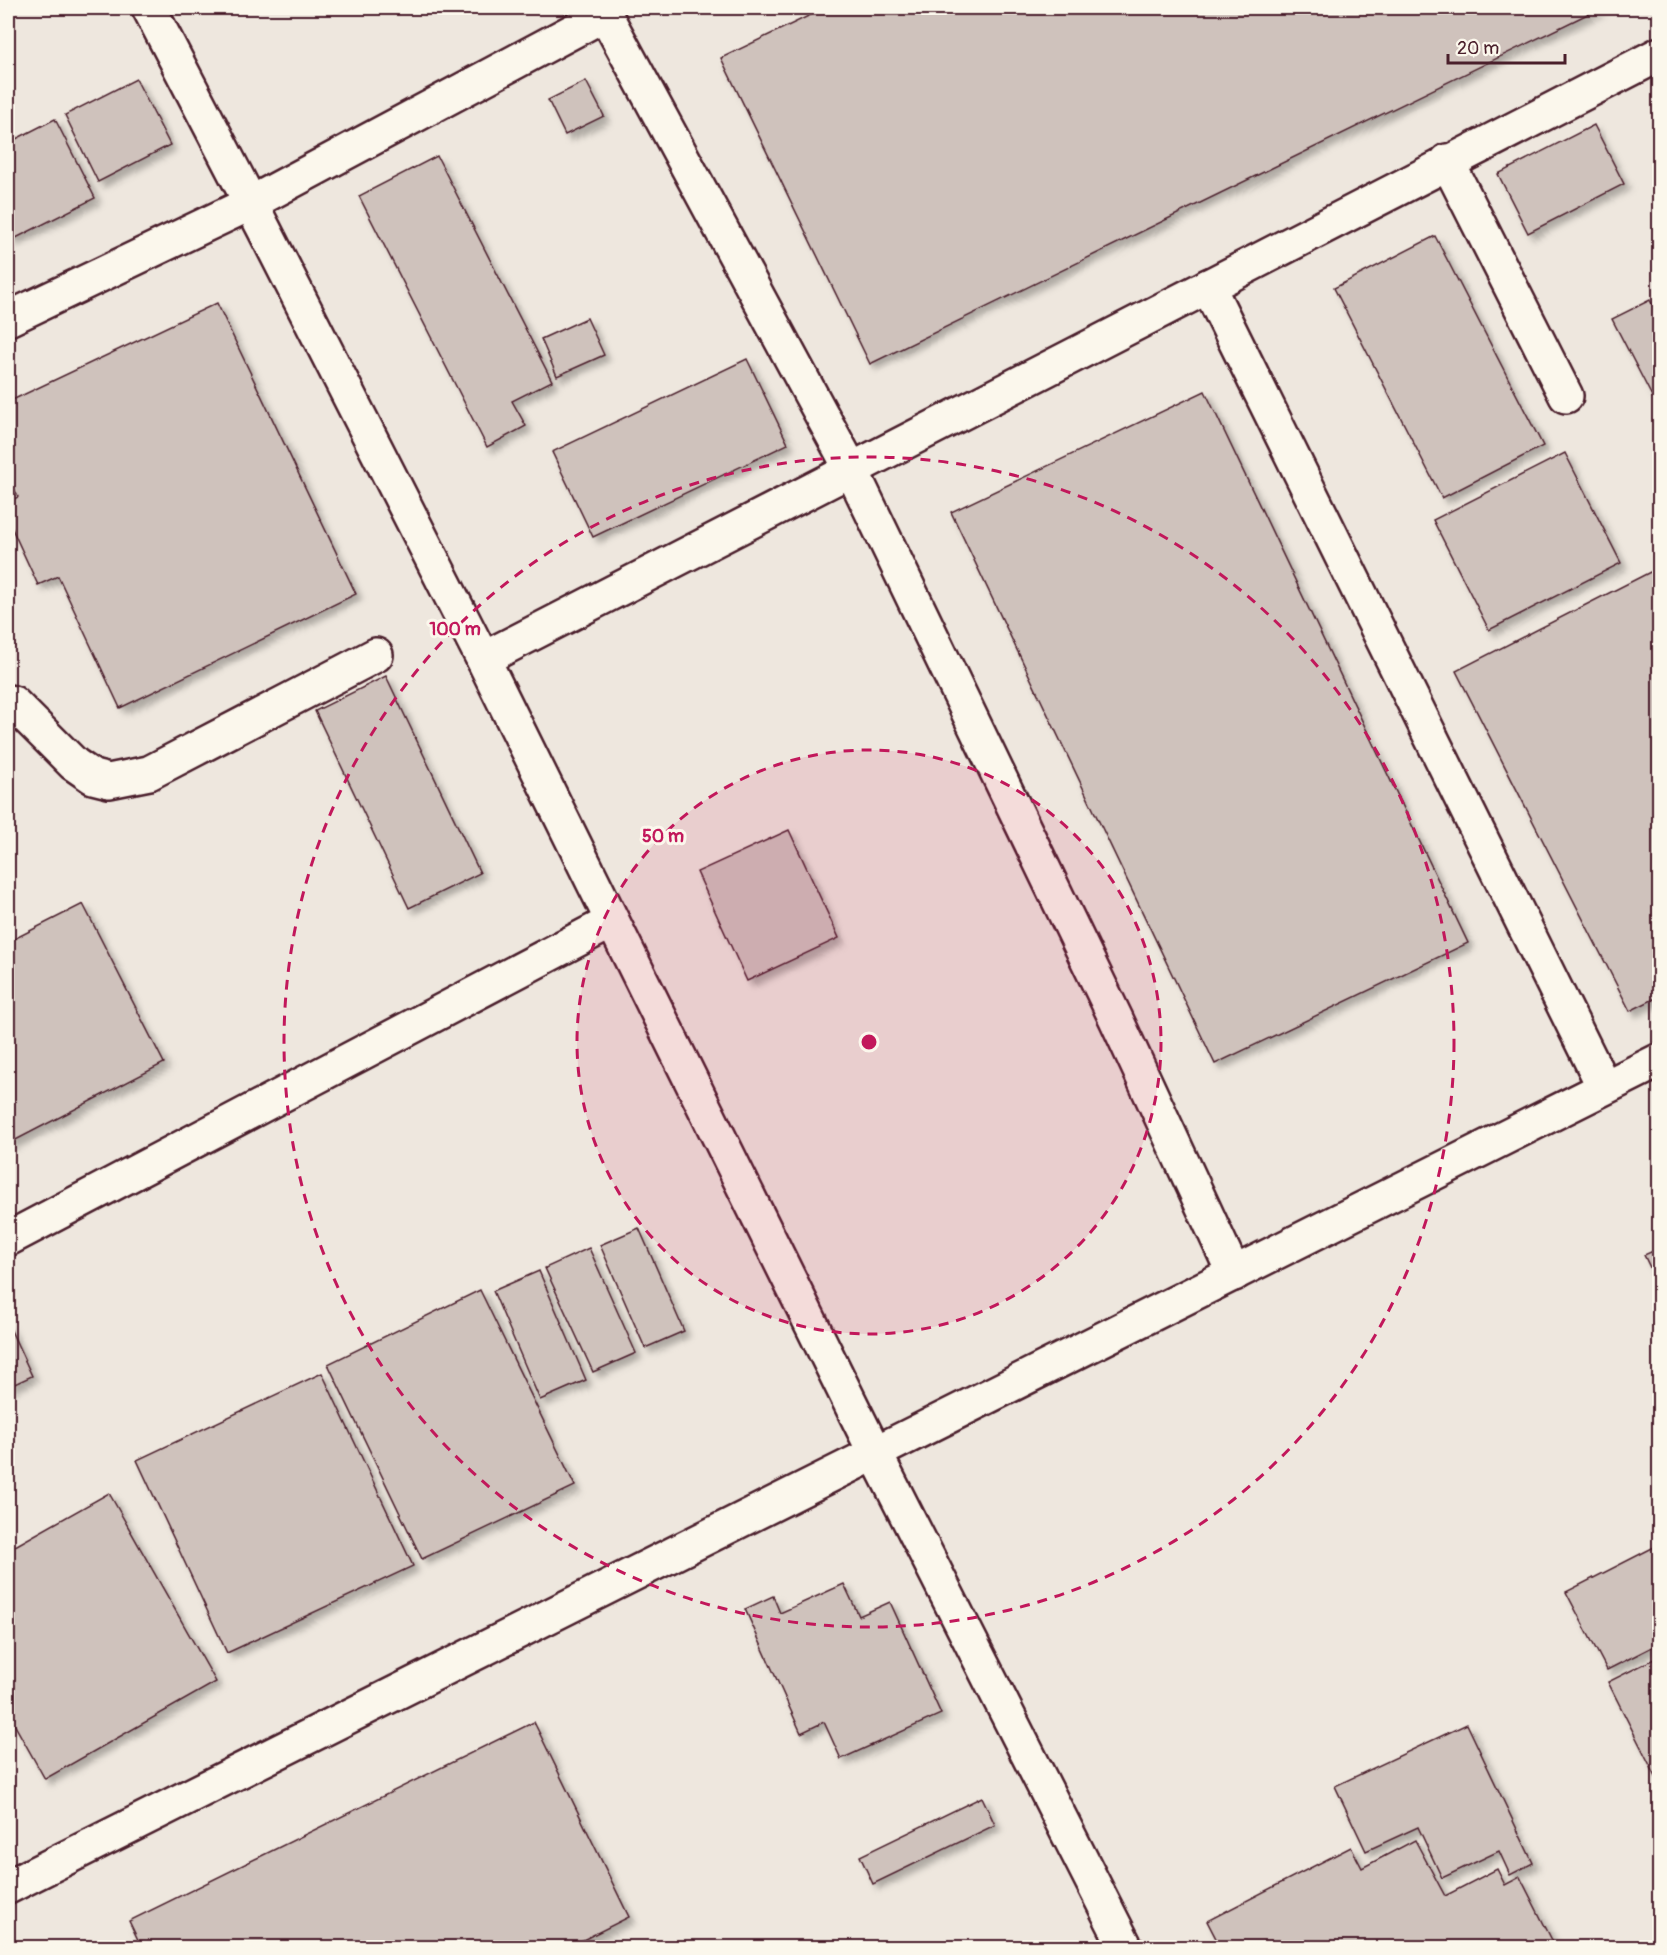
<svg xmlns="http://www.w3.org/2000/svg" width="1667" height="1955" font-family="Pangolin,sans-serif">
<defs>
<filter id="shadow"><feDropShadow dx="5.5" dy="5.5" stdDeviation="3" flood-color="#0004"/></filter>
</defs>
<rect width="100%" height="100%" fill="#fbf7ec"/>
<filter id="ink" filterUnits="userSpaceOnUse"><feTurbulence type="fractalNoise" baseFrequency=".0167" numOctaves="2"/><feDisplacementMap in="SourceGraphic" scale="12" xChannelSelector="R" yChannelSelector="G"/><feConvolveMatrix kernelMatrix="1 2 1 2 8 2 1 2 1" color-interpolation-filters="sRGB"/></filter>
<g filter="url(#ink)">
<rect fill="#eee7de" x="8" y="8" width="1651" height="1939"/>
<g fill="#cfc2bc" stroke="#4a1f2b" stroke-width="1.5" filter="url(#shadow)">
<polygon points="825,8 1600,8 870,364 721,58"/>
<polygon points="136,79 170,145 98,182 65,115"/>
<polygon points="586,81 604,116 565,135 548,100"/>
<polygon points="55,119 95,198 12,240 8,232 8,143"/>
<polygon points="1594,125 1624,184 1528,233 1498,174"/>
<polygon points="437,156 552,381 512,401 526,426 487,447 359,196"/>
<polygon points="1435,236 1543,446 1442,498 1334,288"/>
<polygon points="1650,300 1660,319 1660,404 1657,406 1612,319"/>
<polygon points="217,303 356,594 120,708 58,576 38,585 8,520 8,502 18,497 8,476 8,402"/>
<polygon points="587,318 604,355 557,376 541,339"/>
<polygon points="747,359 788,444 593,537 552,452"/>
<polygon points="1205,391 1468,943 1215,1064 951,512"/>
<polygon points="1565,453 1621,563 1489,630 1433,520"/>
<polygon points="1660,567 1660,996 1630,1011 1456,671"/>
<polygon points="386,676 480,873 409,908 315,711"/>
<polygon points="789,830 839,938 747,981 697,872"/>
<polygon points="83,904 164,1063 8,1144 8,942"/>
<polygon points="639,1228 684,1331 645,1348 600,1245"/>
<polygon points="589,1248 636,1353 593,1372 545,1268"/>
<polygon points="1660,1248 1660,1288 1644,1255"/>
<polygon points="539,1271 586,1380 540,1400 493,1291"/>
<polygon points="480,1290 575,1486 422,1559 328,1364"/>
<polygon points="8,1324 32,1376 8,1387"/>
<polygon points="322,1373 413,1566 227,1653 137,1460"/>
<polygon points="109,1493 216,1682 45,1779 8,1713 8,1550"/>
<polygon points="1660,1544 1660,1643 1607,1670 1566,1592"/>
<polygon points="844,1584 859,1616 890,1602 941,1714 841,1759 824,1722 801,1733 745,1609 773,1596 780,1613"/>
<polygon points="1660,1656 1660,1785 1608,1682"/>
<polygon points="534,1722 629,1917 567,1948 142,1948 129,1921"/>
<polygon points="1467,1724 1533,1863 1510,1875 1499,1851 1442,1878 1418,1827 1366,1851 1335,1786"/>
<polygon points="982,1797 995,1825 873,1884 860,1856"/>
<polygon points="1415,1840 1445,1896 1497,1869 1505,1885 1520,1877 1556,1948 1221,1948 1207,1921 1351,1847 1362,1868"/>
</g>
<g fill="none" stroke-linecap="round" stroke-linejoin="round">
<defs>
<g id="minor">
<polyline points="149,8 264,229 483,659 875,1453 1126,1948"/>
<polyline points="1447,161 1566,396"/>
<polyline points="1208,286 1604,1087"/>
<polyline points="8,319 251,203 605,14 852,471 1116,1019 1234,1274"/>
<path d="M483,659C876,459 1266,253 1660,54"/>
<polyline points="8,702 13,703 74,764 93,777 109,781 149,773 376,655"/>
<polyline points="8,1239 611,922"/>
<polyline points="8,1887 1660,1060"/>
</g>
</defs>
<use href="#minor" stroke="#4a1f2b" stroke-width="38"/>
<use href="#minor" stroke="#fbf7ec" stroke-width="33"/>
</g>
</g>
<circle cx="869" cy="1042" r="292" fill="#c2185b" fill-opacity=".12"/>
<g fill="none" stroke="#c2185b" stroke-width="3" stroke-dasharray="10 8">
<circle cx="869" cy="1042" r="292"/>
<circle cx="869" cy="1042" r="585"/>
</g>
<circle cx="869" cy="1042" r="9" fill="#c2185b" stroke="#fbf7ec" stroke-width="3"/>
<g font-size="18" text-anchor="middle" font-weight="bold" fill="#c2185b" stroke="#fbf7ec" stroke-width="6" stroke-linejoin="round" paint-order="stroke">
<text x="455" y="635">100 m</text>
<text x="663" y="842">50 m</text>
</g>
<rect width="1667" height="1955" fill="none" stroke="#fbf7ec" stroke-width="30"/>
<rect x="15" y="15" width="1637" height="1925" fill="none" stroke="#4a1f2b" stroke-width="2" filter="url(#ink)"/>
<path d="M1448 54v9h117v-9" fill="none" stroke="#4a1f2b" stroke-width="3"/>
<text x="1457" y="54" font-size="18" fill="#4a1f2b" stroke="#fbf7ec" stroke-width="4.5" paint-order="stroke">20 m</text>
</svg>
